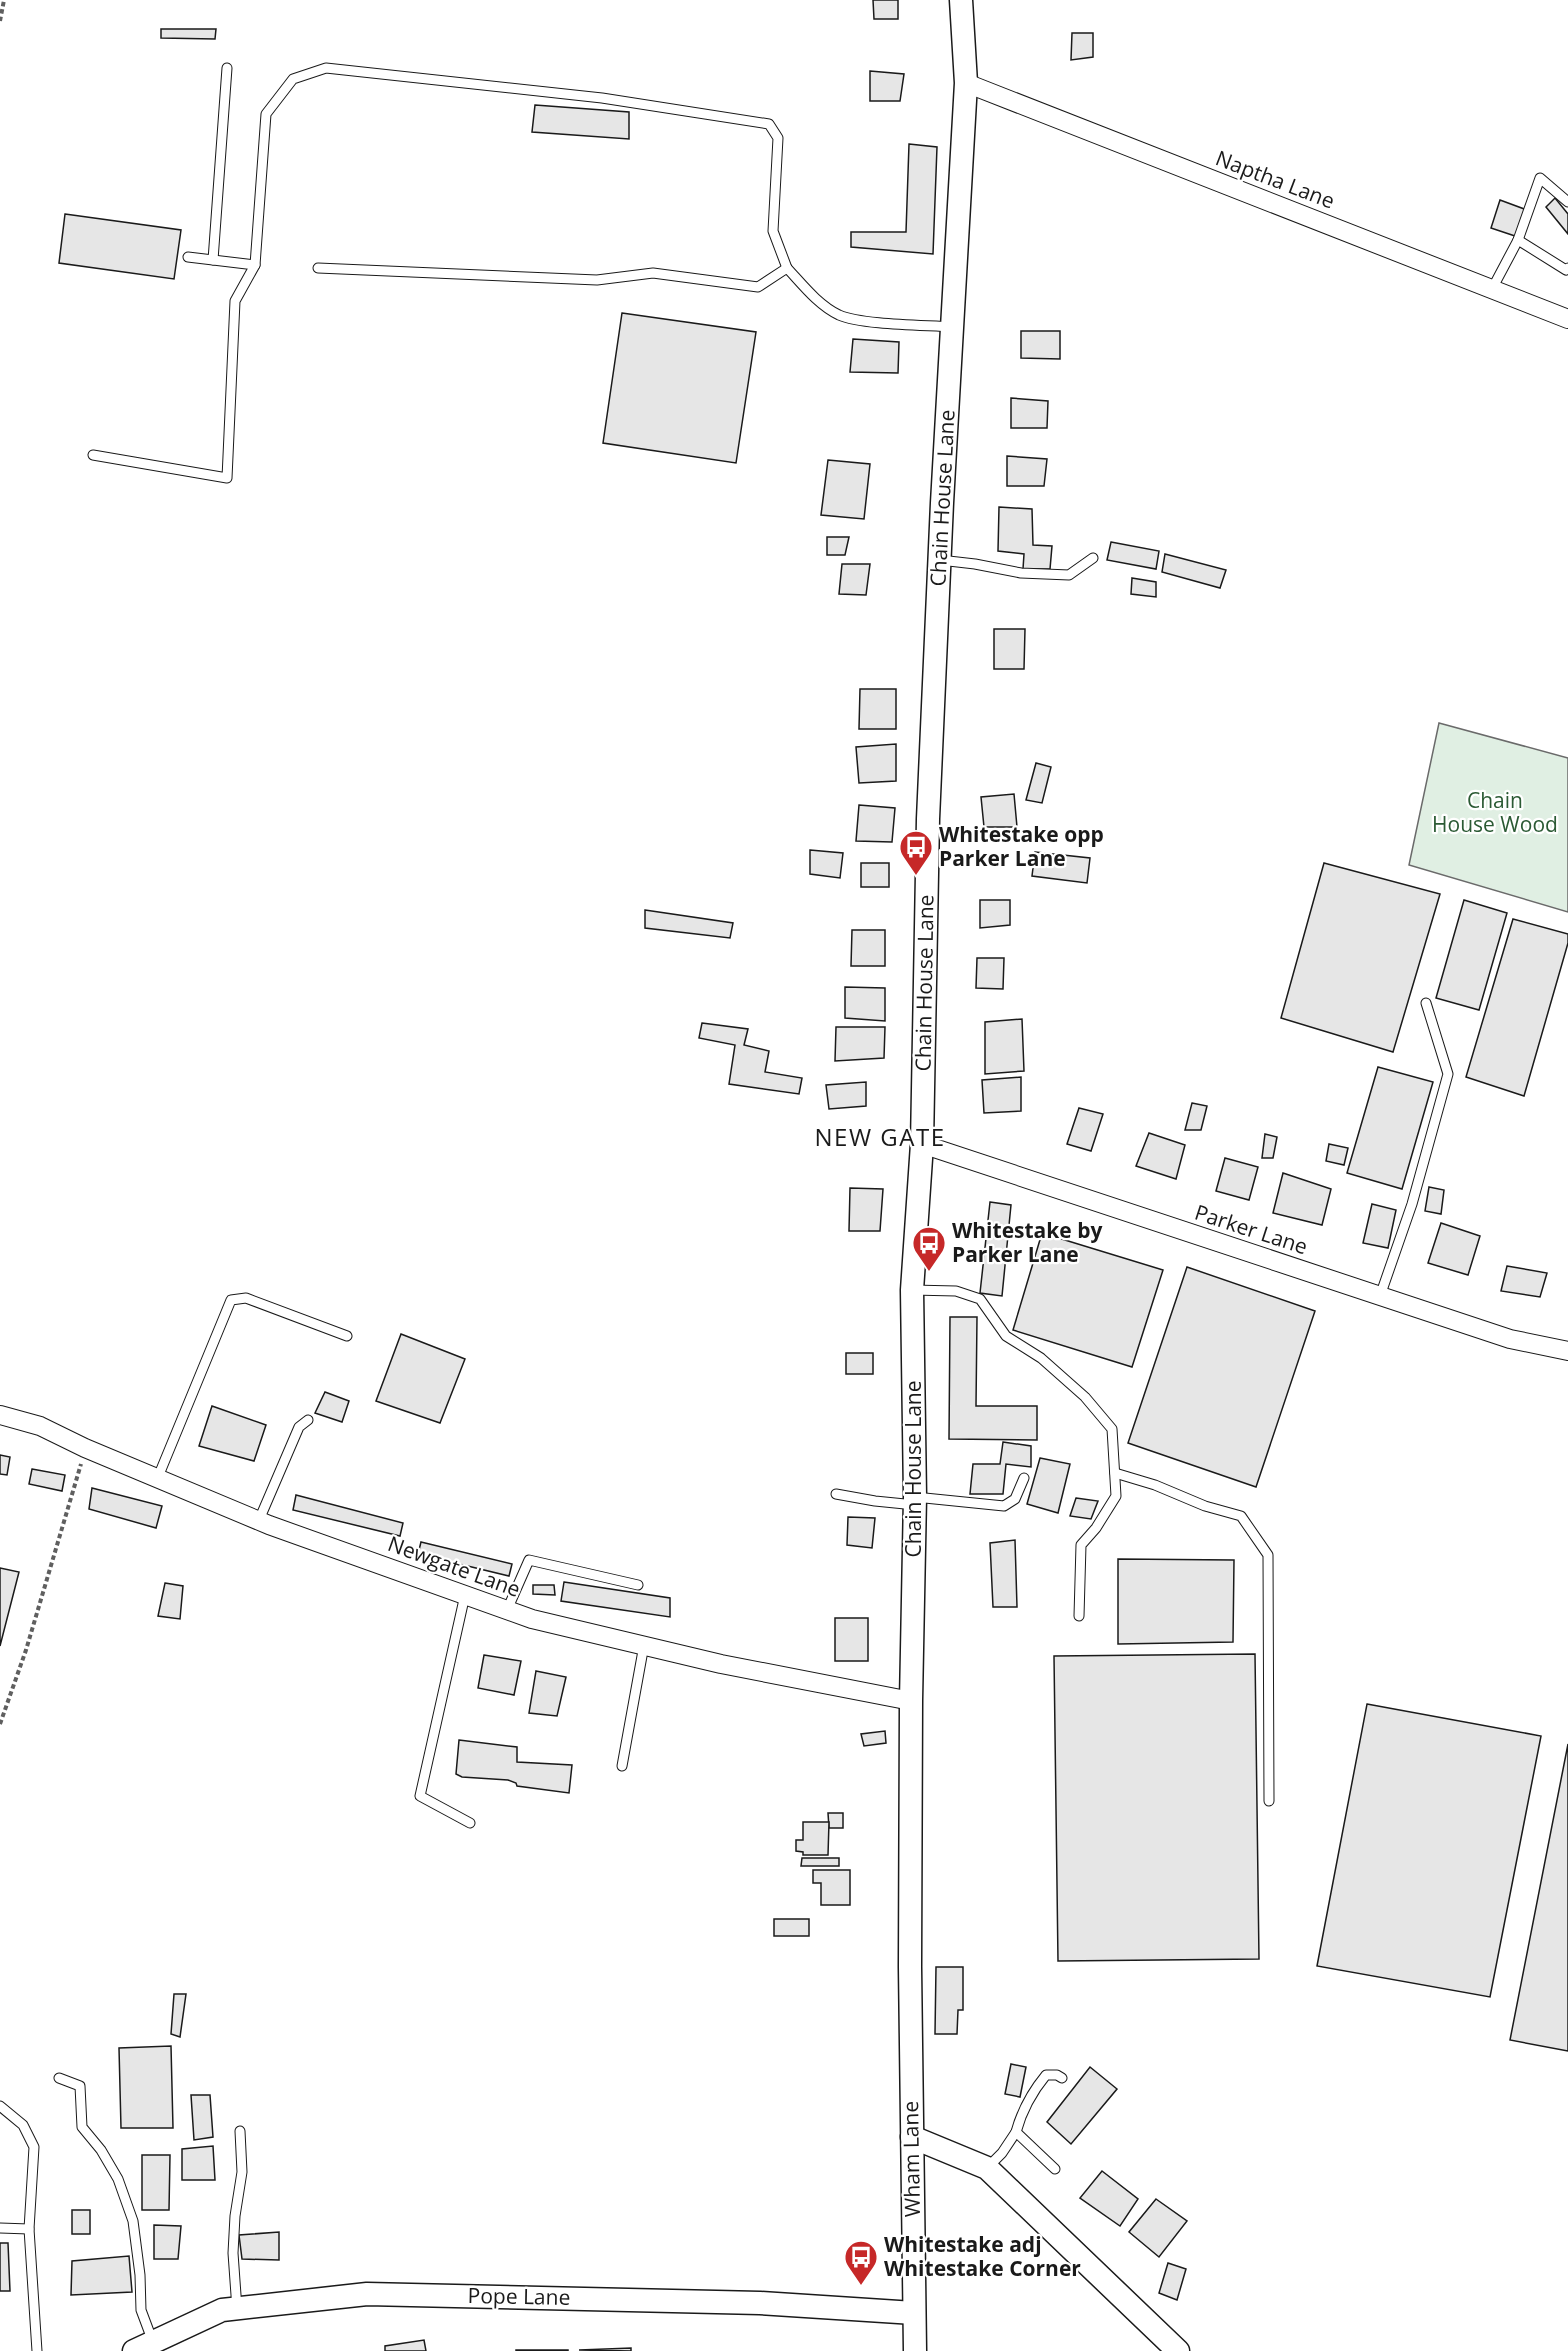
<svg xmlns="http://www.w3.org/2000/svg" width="1568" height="2351" font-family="'Open Sans',sans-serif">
<rect width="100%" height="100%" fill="#fff"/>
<polygon fill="#e0efe3" stroke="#6a6a6a" stroke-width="1.5" points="1439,723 1568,758 1568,912 1409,865"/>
<g fill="#e6e6e6" stroke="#1a1a1a" stroke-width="1.5">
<polygon points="873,0 898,0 898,19 874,19"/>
<polygon points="161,29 216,29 215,39 161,38"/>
<polygon points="1072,33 1093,33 1093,57 1071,60"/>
<polygon points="870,71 904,74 900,101 870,101"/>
<polygon points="535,105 629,112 629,139 532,132"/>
<polygon points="909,144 937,147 933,254 851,247 851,232 906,232"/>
<polygon points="1555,198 1568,214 1568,234 1546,207"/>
<polygon points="1500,200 1527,210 1518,237 1491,228"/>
<polygon points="65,214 181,230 174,279 59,263"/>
<polygon points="622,313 756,332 736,463 603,443"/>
<polygon points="1021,331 1060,331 1060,359 1021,358"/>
<polygon points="853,339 899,342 898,373 850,372"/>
<polygon points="1011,398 1048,401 1047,428 1011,428"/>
<polygon points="1007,456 1047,459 1044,486 1007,486"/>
<polygon points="828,460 870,464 864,519 821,515"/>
<polygon points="999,507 1032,509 1033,545 1052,546 1050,569 1023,569 1024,554 998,551"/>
<polygon points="827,537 849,537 845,555 827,555"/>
<polygon points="1111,542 1159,551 1156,569 1107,560"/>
<polygon points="1165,554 1226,570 1220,588 1162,572"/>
<polygon points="842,564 870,564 866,595 839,594"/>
<polygon points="1132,578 1156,582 1156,597 1131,594"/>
<polygon points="994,629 1025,629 1024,669 994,669"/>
<polygon points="860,689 896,689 896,729 859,729"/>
<polygon points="896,744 896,781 859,783 856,747"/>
<polygon points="1036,763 1051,767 1042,803 1026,800"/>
<polygon points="1014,794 1017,827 984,827 981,797"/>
<polygon points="859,805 895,808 892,842 856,841"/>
<polygon points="810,850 843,853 840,878 810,874"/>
<polygon points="1035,852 1090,858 1087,883 1032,876"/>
<rect x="861" y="863" width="28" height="24"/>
<polygon points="1324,863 1440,894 1393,1052 1281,1018"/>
<polygon points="980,900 1010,900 1010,925 980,928"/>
<polygon points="1464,900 1507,913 1479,1010 1436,998"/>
<polygon points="645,910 733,923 730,938 645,928"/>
<polygon points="1513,919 1568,934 1568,943 1524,1096 1466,1077"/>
<polygon points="852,930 885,930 885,966 851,966"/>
<polygon points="977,958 1004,958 1003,989 976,988"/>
<polygon points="845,987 885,988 885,1021 845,1018"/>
<polygon points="1022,1019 1024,1071 985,1074 985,1022"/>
<polygon points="702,1023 748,1029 744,1045 769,1051 765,1072 802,1078 799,1094 729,1084 735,1045 699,1038"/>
<polygon points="836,1027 885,1027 884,1058 835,1061"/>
<polygon points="1378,1067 1433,1082 1402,1189 1347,1173"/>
<polygon points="1021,1077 1021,1111 984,1113 982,1080"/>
<polygon points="866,1082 866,1106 829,1109 826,1085"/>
<polygon points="1192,1103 1207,1106 1201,1130 1185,1130"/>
<polygon points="1079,1108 1103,1114 1091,1151 1067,1144"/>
<polygon points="1149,1133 1185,1145 1176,1179 1136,1166"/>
<polygon points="1265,1134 1277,1137 1273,1158 1262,1158"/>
<polygon points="1329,1144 1348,1148 1344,1165 1326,1161"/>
<polygon points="1225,1158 1258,1167 1249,1200 1216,1191"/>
<polygon points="1283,1173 1331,1189 1322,1225 1273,1213"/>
<polygon points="1429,1187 1444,1190 1441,1214 1425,1211"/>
<polygon points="850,1188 883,1189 880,1231 849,1231"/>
<polygon points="990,1202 1011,1205 1002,1296 980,1293"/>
<polygon points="1372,1204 1396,1210 1388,1248 1363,1243"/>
<polygon points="1441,1223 1480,1236 1468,1275 1428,1263"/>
<polygon points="1042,1233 1163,1270 1132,1367 1013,1330"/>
<polygon points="1507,1266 1547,1273 1540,1297 1501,1291"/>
<polygon points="1187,1267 1315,1311 1256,1487 1128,1443"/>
<polygon points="950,1317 977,1317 976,1406 1037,1406 1037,1440 949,1439"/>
<polygon points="401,1334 465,1359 440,1423 376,1401"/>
<rect x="846" y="1353" width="27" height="21"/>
<polygon points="325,1392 349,1401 342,1422 315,1413"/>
<polygon points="212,1406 266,1425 254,1461 199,1446"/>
<polygon points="1003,1442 1031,1446 1031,1467 1006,1464 1003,1494 970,1494 973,1464 1000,1464"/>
<polygon points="0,1455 10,1457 7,1475 0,1474"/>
<polygon points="1040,1458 1070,1464 1058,1513 1027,1504"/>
<polygon points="32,1469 65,1475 62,1491 29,1484"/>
<polygon points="92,1488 162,1506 156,1528 89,1509"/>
<polygon points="296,1495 403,1523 400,1536 293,1510"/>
<polygon points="1076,1498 1098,1501 1091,1519 1070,1516"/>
<polygon points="848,1517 875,1518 872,1548 847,1545"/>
<polygon points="1015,1540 1017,1607 993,1607 990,1543"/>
<polygon points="421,1542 512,1564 509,1576 418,1554"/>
<polygon points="1118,1559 1234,1560 1233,1642 1118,1644"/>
<polygon points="0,1568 19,1572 0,1646"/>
<polygon points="564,1582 670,1598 670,1617 561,1601"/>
<polygon points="165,1583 183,1586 180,1619 158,1616"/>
<polygon points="533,1585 554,1585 555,1595 533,1594"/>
<rect x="835" y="1618" width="33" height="43"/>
<polygon points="1255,1654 1259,1959 1058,1961 1054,1656"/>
<polygon points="484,1655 521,1661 514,1695 478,1688"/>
<polygon points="536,1671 566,1677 557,1716 529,1713"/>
<polygon points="1367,1704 1541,1736 1490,1997 1317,1966"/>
<polygon points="885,1731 886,1743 864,1746 861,1734"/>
<polygon points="459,1740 517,1747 517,1762 572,1765 569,1793 517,1786 516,1783 508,1780 462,1777 456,1774"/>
<polygon points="1568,1744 1568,2051 1510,2040"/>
<polygon points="828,1813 843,1813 843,1828 829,1828"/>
<polygon points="803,1822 829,1822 828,1855 803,1855 803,1852 796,1851 796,1840 803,1840"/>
<polygon points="802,1858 839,1858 839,1866 801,1866"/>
<polygon points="813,1870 850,1870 850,1905 821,1905 821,1883 813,1883"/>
<rect x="774" y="1919" width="35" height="17"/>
<polygon points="936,1967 963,1967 963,2010 958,2010 957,2034 935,2034"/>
<polygon points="174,1994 186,1994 180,2037 171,2034"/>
<polygon points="171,2046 173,2128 121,2128 119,2048"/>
<polygon points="1011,2064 1026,2067 1020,2097 1005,2094"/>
<polygon points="1090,2067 1117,2089 1071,2144 1047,2122"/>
<polygon points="191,2095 210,2095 213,2137 194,2140"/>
<polygon points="213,2146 215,2180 182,2180 182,2149"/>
<polygon points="142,2155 170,2155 169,2210 142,2210"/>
<polygon points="1102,2171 1138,2199 1120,2226 1080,2198"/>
<polygon points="1156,2199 1187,2221 1159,2257 1129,2232"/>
<rect x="72" y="2210" width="18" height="24"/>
<polygon points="154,2225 181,2226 178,2259 154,2259"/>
<polygon points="279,2232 279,2260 242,2259 239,2235"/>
<polygon points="0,2243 8,2243 10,2291 0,2291"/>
<polygon points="129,2256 132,2292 71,2295 72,2261"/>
<polygon points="1168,2263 1186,2269 1177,2300 1159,2293"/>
<polygon points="424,2340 426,2351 385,2351 385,2346"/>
<polygon points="631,2348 631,2351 579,2350"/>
<rect x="516" y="2350" width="52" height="1"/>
</g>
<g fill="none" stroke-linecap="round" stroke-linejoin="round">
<defs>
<g id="service">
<polyline points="1518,240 1566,270 1568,268"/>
<polyline points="188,257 255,265"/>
<polyline points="213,260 227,68"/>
<path d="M318,268L597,280L653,273L758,287L787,268C802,284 818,305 839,315C862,325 925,325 952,327"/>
<polyline points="1492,289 1518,240 1540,178 1568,202"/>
<polyline points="93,455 227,478 235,301 255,265 266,114 293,79 326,68 602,98 769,124 778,138 773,231 787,268"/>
<polyline points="940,560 975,564 1021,573 1069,575 1093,558"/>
<polyline points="912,1290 956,1291 980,1299 1006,1336 1041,1358 1085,1397 1112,1429 1116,1496 1096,1528 1081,1545 1079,1616"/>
<polyline points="1380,1296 1412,1204 1448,1074 1426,1003"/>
<polyline points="1115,1473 1155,1485 1205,1506 1241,1516 1268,1555 1269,1801"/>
<polyline points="158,1477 231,1300 246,1298 347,1336"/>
<polyline points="836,1494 875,1501 915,1505"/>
<polyline points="915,1497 1004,1506 1015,1499 1024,1478"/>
<polyline points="259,1520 299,1427 308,1420"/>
<polyline points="465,1595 420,1796 470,1823"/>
<polyline points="507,1610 529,1560 638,1585"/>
<polyline points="622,1766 644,1645"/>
<polyline points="59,2078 80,2086 82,2127 101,2150 118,2179 133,2221 140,2275 141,2310 153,2342"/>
<polyline points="0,2106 23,2125 34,2147 29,2229 37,2351"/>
<path d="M1016,2132C1022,2110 1032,2092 1046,2075H1057L1062,2078"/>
<polyline points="987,2168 1002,2153 1016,2132 1055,2169"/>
<polyline points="0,2228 29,2229"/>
<polyline points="237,2309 233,2253 235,2216 242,2172 240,2131"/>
</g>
<g id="minor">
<polyline points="966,83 1568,319"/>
<polyline points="922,1144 1510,1339 1568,1351"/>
<polyline points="0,1415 40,1426 85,1448 269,1525 532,1619 721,1664 911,1701"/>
</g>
<g id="tertiary">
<polyline points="912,2137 987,2168 1178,2351"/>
<polyline points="134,2351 222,2310 367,2294 760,2303 914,2313"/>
<polyline points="915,2351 910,1967 911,1701 915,1497 912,1290 922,1144 928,819 942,503 966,83 961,0"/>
</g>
</defs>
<use href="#service" stroke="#1a1a1a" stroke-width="11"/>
<use href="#minor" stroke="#1a1a1a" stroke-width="20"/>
<use href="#tertiary" stroke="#1a1a1a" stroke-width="25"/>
<g stroke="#5f5f5f" stroke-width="4" stroke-dasharray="4.5 3" stroke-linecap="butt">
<polyline points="0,21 4,0"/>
<polyline points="0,1724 26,1650 81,1464"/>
</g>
<use href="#service" stroke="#fff" stroke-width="9"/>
<use href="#minor" stroke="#fff" stroke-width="18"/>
<use href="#tertiary" stroke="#fff" stroke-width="22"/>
</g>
<defs>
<symbol id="bus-pin" viewBox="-11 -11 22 30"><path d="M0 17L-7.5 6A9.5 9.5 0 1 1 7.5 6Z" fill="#c62828" stroke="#fff"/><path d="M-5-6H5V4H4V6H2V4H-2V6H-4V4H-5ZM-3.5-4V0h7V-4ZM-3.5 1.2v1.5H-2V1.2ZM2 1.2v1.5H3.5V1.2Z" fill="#fff"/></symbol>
</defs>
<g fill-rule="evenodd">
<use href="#bus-pin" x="897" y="828" width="38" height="52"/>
<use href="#bus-pin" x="910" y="1224" width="38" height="52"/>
<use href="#bus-pin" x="842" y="2238" width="38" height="52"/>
</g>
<g text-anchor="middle" stroke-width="4.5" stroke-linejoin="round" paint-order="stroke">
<g font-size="21" fill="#1a1a1a" stroke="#fff">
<text transform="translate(1275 180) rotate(21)" y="7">Naptha Lane</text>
<text transform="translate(943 498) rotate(-87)" y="7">Chain House Lane</text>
<text transform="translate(925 983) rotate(-89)" y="7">Chain House Lane</text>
<text transform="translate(1251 1230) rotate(18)" y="7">Parker Lane</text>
<text transform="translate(914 1469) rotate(-90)" y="7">Chain House Lane</text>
<text transform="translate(454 1567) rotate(20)" y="7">Newgate Lane</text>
<text transform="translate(912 2159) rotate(-91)" y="7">Wham Lane</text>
<text transform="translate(519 2297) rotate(1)" y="7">Pope Lane</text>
</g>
<g font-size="21" fill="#2b5a34" stroke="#fff">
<text x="1495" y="808">Chain<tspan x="1495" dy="24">House Wood</tspan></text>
</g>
<g font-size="21" font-weight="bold" fill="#1a1a1a" stroke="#fff" text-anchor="start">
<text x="939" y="842">Whitestake opp<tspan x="939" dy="24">Parker Lane</tspan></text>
<text x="952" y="1238">Whitestake by<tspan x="952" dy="24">Parker Lane</tspan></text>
<text x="884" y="2252">Whitestake adj<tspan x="884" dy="24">Whitestake Corner</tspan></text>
</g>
<g font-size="24" letter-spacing="1.5" fill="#1a1a1a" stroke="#fff">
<text x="880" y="1146">NEW GATE</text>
</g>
</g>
</svg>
